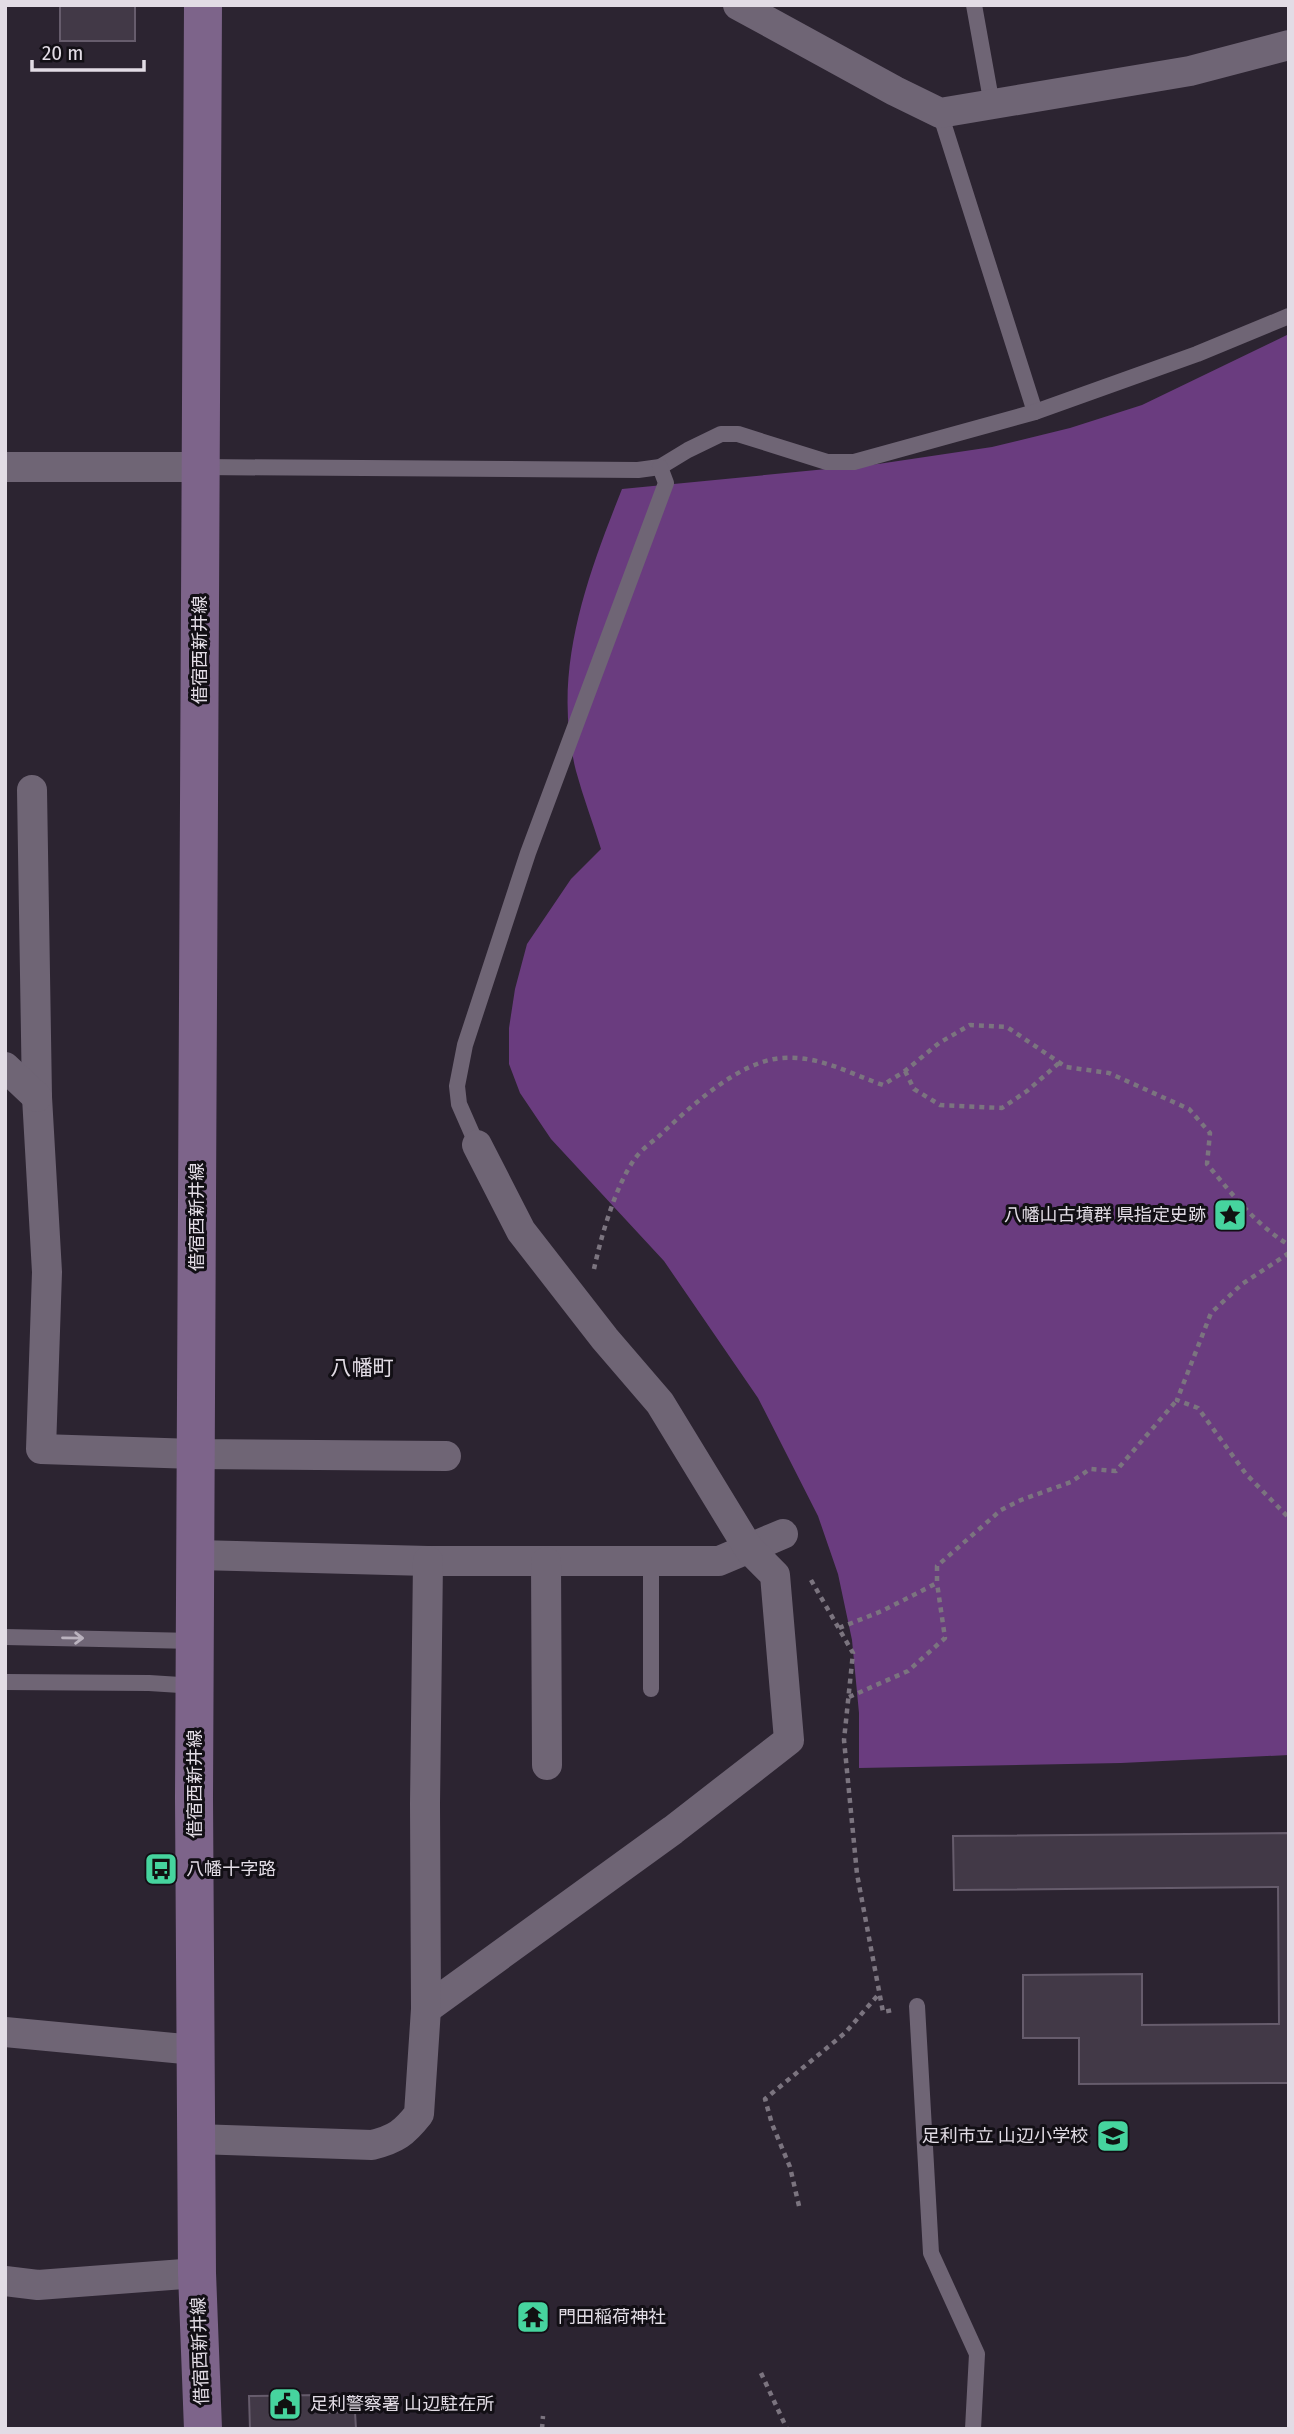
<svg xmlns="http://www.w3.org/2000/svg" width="1294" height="2434" font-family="'Fira Sans Condensed','Noto Sans JP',sans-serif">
<rect width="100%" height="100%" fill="#2c2431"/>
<path fill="#6a3c7f" d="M1289,334V1755L1121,1763L859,1768V1713L852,1640L838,1574L818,1516L758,1398L664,1261L551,1139L520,1093L509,1064V1028L515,989L527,944L571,879L601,849C593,823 583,797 576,771C551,673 586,580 622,489L878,464L992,447L1070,428L1142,405Z"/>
<g fill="#423947" stroke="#665c6c" stroke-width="2">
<rect x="60" y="5" width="75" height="36"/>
<polygon points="1289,1833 1289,2083 1079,2084 1079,2038 1023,2038 1023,1975 1142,1974 1142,2025 1279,2024 1278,1887 954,1890 953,1836"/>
<polygon points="321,2395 321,2413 355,2412 356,2429 250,2429 249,2396"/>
</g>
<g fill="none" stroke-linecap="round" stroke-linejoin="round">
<g stroke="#7b747f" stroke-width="4.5" stroke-dasharray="5 5" stroke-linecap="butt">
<polyline points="905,1071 914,1089 940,1105 1002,1108 1027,1091 1059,1063"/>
<polyline points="1289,1253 1242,1284 1211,1313 1177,1400 1198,1408 1246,1474 1289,1518"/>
<path d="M594,1269C601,1237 615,1187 634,1160C640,1151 649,1144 657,1138C688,1109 737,1062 781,1058C819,1055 848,1073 883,1085L905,1071L939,1043L970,1025L1007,1027L1066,1067L1109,1073L1189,1109L1210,1133L1207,1164C1232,1194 1255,1224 1289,1245"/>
<polyline points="811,1580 853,1653 844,1740 857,1874 883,2012 893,2010"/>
<polyline points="839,1628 882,1611 937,1583 937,1566 1001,1510 1021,1500 1071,1482 1090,1469 1116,1471 1177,1400"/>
<polyline points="849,1697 908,1671 945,1638 937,1583"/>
<polyline points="799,2206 790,2167 772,2124 765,2099 845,2033 878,1995"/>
<polyline points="761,2373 787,2429"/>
<polyline points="542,2429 543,2416"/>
</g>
<g stroke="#6f6575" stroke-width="16">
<polyline points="974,5 992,105"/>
<polyline points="940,113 1035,412"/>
<polyline points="201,467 638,470 660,467 688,450 721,434 738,434 827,462 854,462 1035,412 1197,354 1289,316"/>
<polyline points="477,1145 459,1104 457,1086 465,1045 528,853 666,483 660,467"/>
<polyline points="5,1637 195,1641"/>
<polyline points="5,1682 149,1683 196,1686"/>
<polyline points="651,1689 651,1561"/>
<polyline points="917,2006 931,2253 977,2354 973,2429"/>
</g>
<g stroke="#6f6575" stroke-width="30">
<polyline points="738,5 895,91 940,113 1190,71 1289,45"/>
<polyline points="5,467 201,467"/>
<polyline points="32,790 37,1097 47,1272 41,1449 195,1454 446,1456"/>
<polyline points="5,1067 37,1097"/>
<polyline points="197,1555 428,1561 719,1561 783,1534"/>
<polyline points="546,1562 547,1765"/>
<polyline points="426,2009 673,1830 789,1740 775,1575 749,1549 660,1403 605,1339 521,1231 477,1145"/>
<polyline points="5,2032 195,2050"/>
<path d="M196,2139L372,2145C396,2139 404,2133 419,2114L426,2009L425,1804L428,1561"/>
<polyline points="5,2281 38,2285 197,2273"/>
</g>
<polyline stroke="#7d648a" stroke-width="38" points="203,2429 197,2273 194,1798 203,5"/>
</g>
<defs><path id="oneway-shaft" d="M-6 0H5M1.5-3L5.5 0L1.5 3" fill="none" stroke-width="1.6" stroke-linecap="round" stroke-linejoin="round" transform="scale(1.75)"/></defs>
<use stroke="#bab2be" href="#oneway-shaft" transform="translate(73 1638) rotate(1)"/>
<defs>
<symbol id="sight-square" viewBox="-11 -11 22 22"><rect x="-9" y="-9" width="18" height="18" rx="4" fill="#46d49e" stroke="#120f15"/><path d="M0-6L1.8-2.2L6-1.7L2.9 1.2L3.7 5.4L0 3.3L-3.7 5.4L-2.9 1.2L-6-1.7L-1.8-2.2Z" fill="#111"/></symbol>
<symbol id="bus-square" viewBox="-11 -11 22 22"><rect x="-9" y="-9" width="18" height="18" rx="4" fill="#46d49e" stroke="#120f15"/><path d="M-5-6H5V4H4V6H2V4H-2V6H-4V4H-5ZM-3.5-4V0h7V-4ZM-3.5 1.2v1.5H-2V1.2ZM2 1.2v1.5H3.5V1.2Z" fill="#111"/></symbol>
<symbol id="school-square" viewBox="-11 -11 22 22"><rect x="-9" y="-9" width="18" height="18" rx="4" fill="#46d49e" stroke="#120f15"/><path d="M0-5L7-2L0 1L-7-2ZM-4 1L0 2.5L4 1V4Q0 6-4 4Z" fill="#111"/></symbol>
<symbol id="temple-square" viewBox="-11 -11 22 22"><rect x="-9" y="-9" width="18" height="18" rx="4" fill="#46d49e" stroke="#120f15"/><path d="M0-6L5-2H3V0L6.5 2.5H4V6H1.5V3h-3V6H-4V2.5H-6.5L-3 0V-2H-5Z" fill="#111"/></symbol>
<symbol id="civic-square" viewBox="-11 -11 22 22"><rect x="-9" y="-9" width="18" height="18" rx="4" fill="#46d49e" stroke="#120f15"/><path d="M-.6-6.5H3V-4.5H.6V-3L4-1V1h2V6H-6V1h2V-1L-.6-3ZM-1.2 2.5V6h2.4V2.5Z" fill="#111"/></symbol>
</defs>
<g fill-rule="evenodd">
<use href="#sight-square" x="1211" y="1196" width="38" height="38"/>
<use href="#bus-square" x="142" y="1850" width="38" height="38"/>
<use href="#school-square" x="1094" y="2117" width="38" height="38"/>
<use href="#temple-square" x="514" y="2298" width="38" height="38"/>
<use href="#civic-square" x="266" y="2385" width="38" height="38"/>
</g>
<g text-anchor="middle" stroke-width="6" stroke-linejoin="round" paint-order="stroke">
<g font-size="18" fill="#e2dce5" stroke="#120f15">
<text transform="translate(200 650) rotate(-90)" y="6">借宿西新井線</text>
<text transform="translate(197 1217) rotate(-90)" y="6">借宿西新井線</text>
<text transform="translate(195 1784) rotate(-90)" y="6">借宿西新井線</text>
<text transform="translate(200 2351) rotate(-92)" y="6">借宿西新井線</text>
</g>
<g font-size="18" fill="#e2dce5" stroke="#120f15" text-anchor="start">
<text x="1206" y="1221" text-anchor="end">八幡山古墳群 県指定史跡</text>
<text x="186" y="1875">八幡十字路</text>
<text x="1088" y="2142" text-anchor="end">足利市立 山辺小学校</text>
<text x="558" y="2323">門田稲荷神社</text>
<text x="310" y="2410">足利警察署 山辺駐在所</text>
</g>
<g font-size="21" fill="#e2dce5" stroke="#120f15">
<text x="362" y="1375">八幡町</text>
</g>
</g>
<rect width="1294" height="2434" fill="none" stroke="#e2dce5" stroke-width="14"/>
<path d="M32 60v10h112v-10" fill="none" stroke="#e2dce5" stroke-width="3.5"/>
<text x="42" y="60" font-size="21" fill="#e2dce5" stroke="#120f15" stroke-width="5" paint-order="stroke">20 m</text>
</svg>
